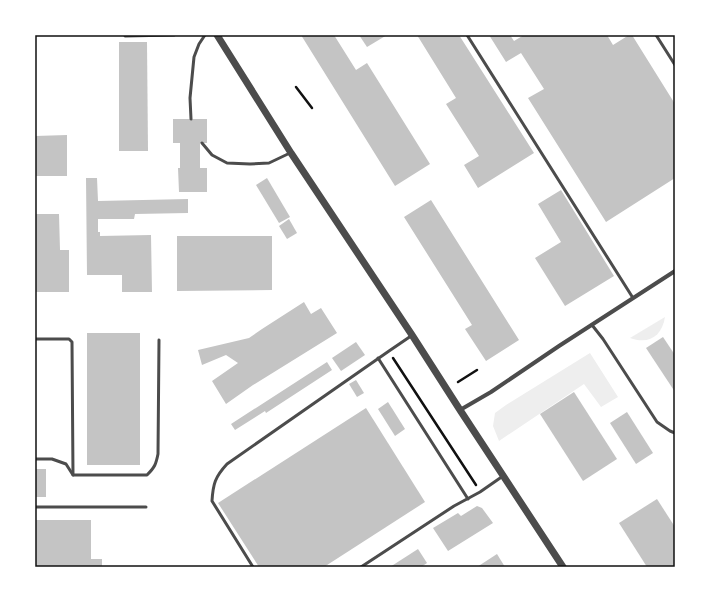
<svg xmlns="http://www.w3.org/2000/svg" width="710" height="602" font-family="Manrope,sans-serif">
<rect width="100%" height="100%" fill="#fff"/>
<g fill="#eee">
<path d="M665,317C662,336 649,345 630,338Z"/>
<polygon points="590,353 618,397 601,407 584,384 499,441 493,426 495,413 506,405"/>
</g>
<g fill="#c4c4c4">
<polygon points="301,35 334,35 356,70 367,63 430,164 395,186"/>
<polygon points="359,35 387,35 367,47"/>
<polygon points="417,35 459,35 534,153 478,188 464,165 479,156 446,104 456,98"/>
<polygon points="489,35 510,35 514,41 524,35 607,35 613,45 629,35 632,35 675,104 675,178 606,222 528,98 544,89 521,53 506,62"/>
<polygon points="119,42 147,42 148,151 119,151"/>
<polygon points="173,119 207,119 207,143 200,143 200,168 207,168 207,192 179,192 178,168 180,168 180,143 173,143"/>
<polygon points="67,135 67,176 35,176 35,136"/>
<polygon points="86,178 97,178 98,201 188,199 188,213 135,214 134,219 98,219 98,232 100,232 100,236 151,235 152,292 122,292 122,275 87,275"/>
<polygon points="267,178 290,217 279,223 256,185"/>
<polygon points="561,190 614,276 565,306 535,258 561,242 538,204"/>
<polygon points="431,200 519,340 486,361 465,329 472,325 404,217"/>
<polygon points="35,214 59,214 60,250 69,250 69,292 35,292"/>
<polygon points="289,219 297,233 287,239 279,226"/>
<polygon points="177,236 272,236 272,290 177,291"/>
<polygon points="304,302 311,314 321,308 337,333 253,385 226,404 212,381 238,363 226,355 202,365 198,350 249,338 262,329"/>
<rect x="87" y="333" width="53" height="132"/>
<polygon points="663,337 675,355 675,392 646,348"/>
<polygon points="356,342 365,355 341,371 332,358"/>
<polygon points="327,362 332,370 266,413 265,411 235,430 231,424"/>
<polygon points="356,380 364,393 357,397 349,384"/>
<polygon points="574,392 617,459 583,481 540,414"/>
<polygon points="388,402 405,429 395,436 378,409"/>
<polygon points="366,408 425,502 324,567 259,567 218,503"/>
<polygon points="627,412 653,453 636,464 610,423"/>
<rect x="35" y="469" width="11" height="28"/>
<polygon points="657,499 675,527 675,567 647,567 619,523"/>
<polygon points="477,506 482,508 493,523 448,551 433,528 458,513 461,516"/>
<polygon points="35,520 91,520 91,559 102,559 102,567 35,567"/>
<polygon points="418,549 427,563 421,567 390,567"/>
<polygon points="497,554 505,567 477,567"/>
</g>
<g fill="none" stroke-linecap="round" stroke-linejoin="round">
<g stroke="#111" stroke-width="2.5">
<polyline points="296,87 312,108"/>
<polyline points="393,358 476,485"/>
<polyline points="458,382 477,370"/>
</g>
<g stroke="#4c4c4c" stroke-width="3">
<polyline points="467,35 633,298"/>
<polyline points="656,35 675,65"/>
<polyline points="125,36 174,35"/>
<polyline points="191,119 190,98 194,57 199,44 205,35"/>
<polyline points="202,143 212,155 227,163 250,164 269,163 290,153"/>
<polyline points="592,325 603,339 657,422 670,431 675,433"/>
<polyline points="35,339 69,339 72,342 73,475"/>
<polyline points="378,358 468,499"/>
<path d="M35,459H52L66,464L73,475H147C155,467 156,464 158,454L159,340"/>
<polyline points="35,507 146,507"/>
<path d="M253,567L212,501C213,484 215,477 227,464L389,351L411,336"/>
<polyline points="361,567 454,506 480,492 503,476"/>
</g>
<polyline stroke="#4c4c4c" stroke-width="4" points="460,410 491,392 559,346 675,271"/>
<polyline stroke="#4c4c4c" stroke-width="7" points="217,35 291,153 412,335 460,410 563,567"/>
</g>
<rect width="710" height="602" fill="none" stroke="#ffffff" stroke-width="72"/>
<rect x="36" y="36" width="638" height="530" fill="none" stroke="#111" stroke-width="1.5"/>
</svg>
